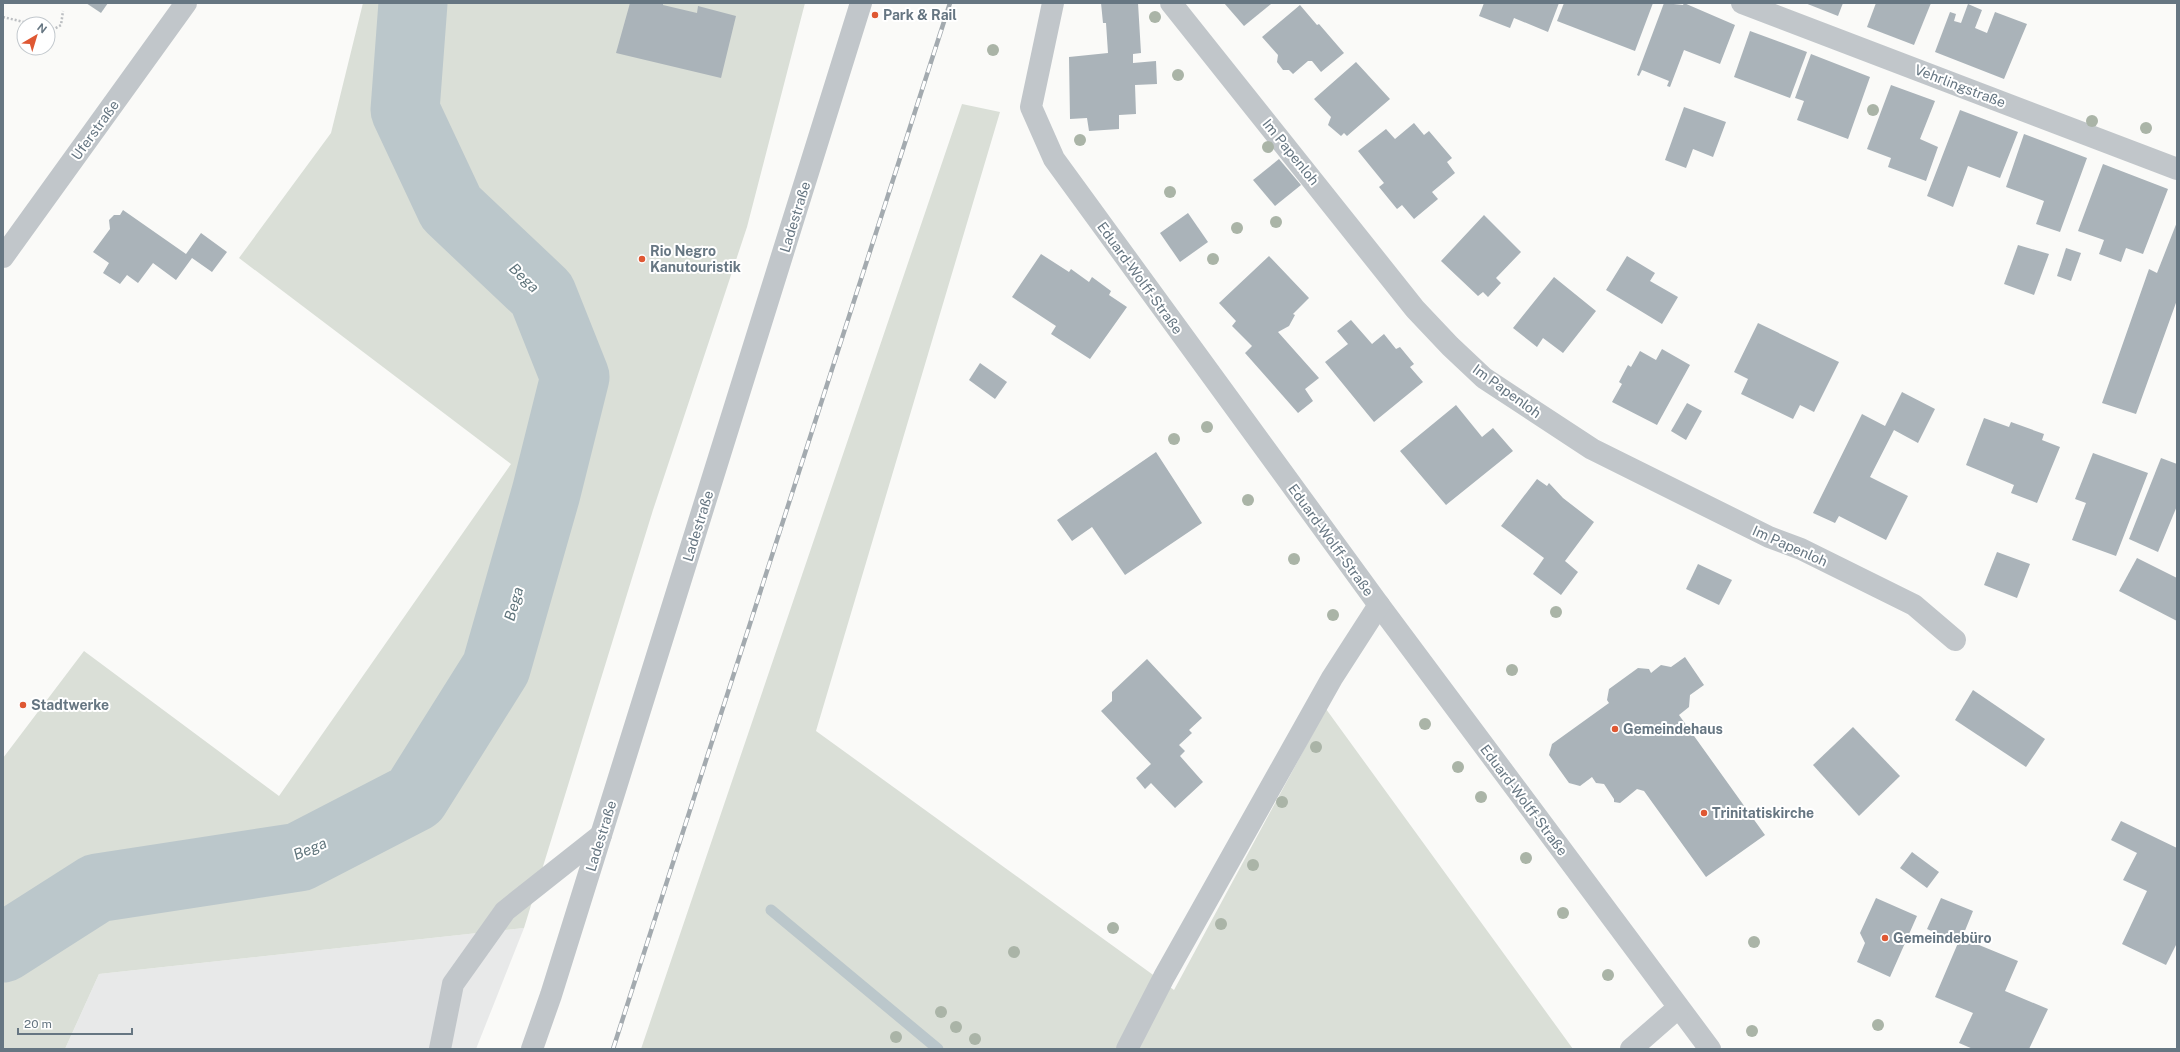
<svg xmlns="http://www.w3.org/2000/svg" width="2180" height="1052" font-family="'Public Sans',sans-serif">
<rect width="100%" height="100%" fill="#fafaf8"/>
<polygon fill="#e8e9e9" points="524,928 476,1049 65,1049 99,974"/>
<g fill="#dadfd7">
<polygon points="363,3 805,3 747,227 653,510 524,928 99,974 65,1049 3,1049 3,758 84,651 279,796 511,464 239,258 331,133"/>
<polygon points="962,104 1000,112 816,731 1174,990 1326,709 1573,1049 641,1049"/>
</g>
<g fill="none" stroke-linecap="round" stroke-linejoin="round">
<polyline stroke="#bbc7cb" stroke-width="11" points="771,910 938,1049"/>
<polyline stroke="#bbc7cb" stroke-width="69" points="3,948 97,888 299,857 415,797 496,668 546,493 575,377 542,294 451,208 405,110 413,3"/>
</g>
<g fill="#aab3b9">
<polygon points="86,3 108,3 101,13"/>
<polygon points="630,3 663,3 663,5 697,13 698,6 736,16 721,78 616,53"/>
<polygon points="1101,3 1138,3 1141,53 1133,54 1133,63 1156,61 1157,84 1135,85 1136,114 1119,115 1119,129 1089,131 1087,118 1070,119 1069,57 1108,53 1106,23 1103,23"/>
<polygon points="1224,3 1270,3 1271,4 1244,26"/>
<polygon points="1484,3 1559,3 1548,32 1514,18 1510,28 1479,16"/>
<polygon points="1564,3 1653,3 1635,51 1557,21"/>
<polygon points="1664,3 1683,5 1684,3 1735,25 1720,64 1684,50 1670,87 1667,86 1669,81 1642,70 1639,76 1637,75"/>
<polygon points="1805,3 1843,3 1838,16"/>
<polygon points="1876,3 1931,3 1914,45 1867,27"/>
<polygon points="1968,4 1982,10 1975,28 1987,33 1995,12 2027,24 2004,79 1935,52 1950,12 1956,14 1954,21 1961,23"/>
<polygon points="1300,5 1317,25 1319,24 1344,53 1321,72 1312,61 1308,61 1293,74 1289,70 1283,70 1277,62 1278,55 1262,37"/>
<polygon points="1750,31 1807,52 1790,98 1734,77"/>
<polygon points="1811,54 1870,77 1848,139 1797,120 1804,101 1795,98"/>
<polygon points="1356,62 1390,99 1347,136 1344,133 1341,136 1328,125 1331,117 1314,99"/>
<polygon points="1891,85 1935,101 1920,139 1938,147 1926,181 1888,167 1891,158 1867,149"/>
<polygon points="1684,107 1726,122 1713,157 1693,149 1686,168 1665,160"/>
<polygon points="1960,110 2018,132 2000,178 1968,166 1953,207 1927,196"/>
<polygon points="1414,123 1424,135 1429,131 1452,158 1447,162 1455,173 1432,192 1438,199 1414,219 1402,205 1397,209 1379,187 1384,183 1358,151 1386,129 1395,139"/>
<polygon points="2024,134 2087,158 2060,232 2036,224 2044,201 2006,187"/>
<polygon points="1279,159 1301,185 1275,206 1253,180"/>
<polygon points="2103,164 2168,189 2143,254 2126,248 2121,262 2099,254 2104,240 2078,231"/>
<polygon points="123,210 186,254 201,233 227,252 212,272 192,258 176,280 153,263 138,283 127,275 120,284 103,273 109,263 93,252 110,229 109,220 114,215 120,215"/>
<polygon points="1188,213 1208,242 1180,262 1160,233"/>
<polygon points="1484,215 1521,252 1496,278 1501,283 1488,297 1483,292 1478,296 1441,261"/>
<polygon points="2177,222 2177,300 2136,414 2102,403 2149,269 2157,273"/>
<polygon points="2018,245 2049,254 2034,295 2004,284"/>
<polygon points="2066,248 2081,253 2071,281 2057,276"/>
<polygon points="1041,254 1069,272 1071,269 1089,282 1092,277 1111,291 1109,295 1127,307 1090,359 1051,334 1056,326 1012,297"/>
<polygon points="1269,256 1309,298 1293,314 1295,315 1289,326 1278,332 1319,378 1305,389 1313,401 1298,413 1245,353 1252,346 1232,326 1236,321 1219,303"/>
<polygon points="1627,256 1655,273 1650,281 1678,297 1662,324 1606,290"/>
<polygon points="1554,277 1596,311 1563,353 1543,338 1537,347 1513,328"/>
<polygon points="1351,320 1372,344 1384,334 1396,349 1400,347 1414,364 1410,367 1423,382 1374,422 1325,362 1348,344 1337,331"/>
<polygon points="1758,323 1839,362 1814,412 1800,405 1793,419 1741,394 1748,379 1734,372"/>
<polygon points="1662,349 1690,365 1657,425 1612,402 1622,384 1619,382 1628,365 1631,367 1640,351 1656,360"/>
<polygon points="980,363 1007,382 995,399 969,380"/>
<polygon points="1902,392 1935,409 1918,443 1894,430 1870,477 1908,496 1886,540 1839,516 1835,523 1813,513 1862,414 1885,426"/>
<polygon points="1687,403 1702,411 1686,440 1671,431"/>
<polygon points="1456,405 1482,437 1493,428 1513,451 1446,505 1400,451"/>
<polygon points="1984,418 2009,427 2011,422 2044,434 2042,440 2060,447 2037,503 2011,493 2014,485 1966,465"/>
<polygon points="1156,452 1202,523 1125,575 1092,527 1072,541 1057,520"/>
<polygon points="2093,453 2148,473 2116,556 2072,540 2086,503 2075,499"/>
<polygon points="2161,458 2177,464 2177,506 2158,552 2129,539"/>
<polygon points="1537,479 1547,486 1549,483 1563,498 1594,522 1565,561 1578,572 1561,595 1533,574 1544,558 1501,526"/>
<polygon points="1997,552 2030,564 2017,598 1984,585"/>
<polygon points="2137,558 2177,578 2177,621 2119,591"/>
<polygon points="1698,564 1732,580 1719,605 1686,589"/>
<polygon points="1685,657 1704,685 1690,695 1689,707 1679,715 1765,835 1706,877 1644,791 1637,789 1620,803 1614,802 1614,799 1604,784 1596,783 1592,777 1580,786 1569,783 1549,755 1552,744 1609,703 1607,700 1609,689 1638,668 1649,669 1651,673 1661,665 1671,667"/>
<polygon points="1147,659 1202,718 1189,730 1192,733 1179,745 1185,751 1180,756 1203,782 1175,808 1151,783 1145,789 1136,778 1151,764 1101,711 1112,701 1112,692"/>
<polygon points="1973,690 2045,739 2026,767 1955,720"/>
<polygon points="1853,727 1900,776 1859,816 1813,765"/>
<polygon points="2121,821 2177,848 2177,943 2166,965 2122,944 2147,891 2123,880 2137,853 2111,840"/>
<polygon points="1912,852 1939,872 1927,888 1900,868"/>
<polygon points="1876,898 1917,916 1890,977 1857,962 1865,943 1860,933"/>
<polygon points="1941,898 1973,911 1962,938 2018,961 2005,991 2048,1009 2029,1049 1973,1049 1959,1043 1973,1013 1935,997 1958,943 1927,929"/>
</g>
<g fill="none" stroke-linecap="round" stroke-linejoin="round">
<g stroke="#bcbfc2" stroke-width="2.5" stroke-dasharray="2 2" stroke-linecap="butt">
<polyline points="3,17 32,24"/>
<polyline points="48,28 54,29 61,25 63,11"/>
</g>
<g stroke="#c1c6ca" stroke-width="22">
<polyline points="1053,3 1031,107 1054,159 1379,605 1710,1049"/>
<polyline points="1171,3 1415,309 1450,346 1484,378 1592,449 1769,537 1801,549 1914,605 1955,640"/>
<polyline points="1742,3 2177,169"/>
<polyline points="3,257 186,3"/>
<polyline points="440,1049 453,984 505,911 601,835"/>
<polyline points="532,1049 551,995 861,3"/>
<polyline points="1127,1049 1164,977 1332,678 1379,605"/>
<polyline points="1631,1049 1678,1008"/>
</g>
<defs>
<polyline id="rail" points="613,1049 950,3"/>
</defs>
<use href="#rail" stroke="#a3aaaf" stroke-width="4.5"/>
<use href="#rail" stroke="#fff" stroke-width="3" stroke-dasharray="9" stroke-linecap="butt"/>
</g>
<g fill="#aab4a7">
<circle cx="1155" cy="17" r="6"/>
<circle cx="993" cy="50" r="6"/>
<circle cx="1178" cy="75" r="6"/>
<circle cx="1873" cy="110" r="6"/>
<circle cx="2092" cy="121" r="6"/>
<circle cx="2146" cy="128" r="6"/>
<circle cx="1080" cy="140" r="6"/>
<circle cx="1268" cy="147" r="6"/>
<circle cx="1170" cy="192" r="6"/>
<circle cx="1276" cy="222" r="6"/>
<circle cx="1237" cy="228" r="6"/>
<circle cx="1213" cy="259" r="6"/>
<circle cx="1207" cy="427" r="6"/>
<circle cx="1174" cy="439" r="6"/>
<circle cx="1248" cy="500" r="6"/>
<circle cx="1294" cy="559" r="6"/>
<circle cx="1556" cy="612" r="6"/>
<circle cx="1333" cy="615" r="6"/>
<circle cx="1512" cy="670" r="6"/>
<circle cx="1425" cy="724" r="6"/>
<circle cx="1316" cy="747" r="6"/>
<circle cx="1458" cy="767" r="6"/>
<circle cx="1481" cy="797" r="6"/>
<circle cx="1282" cy="802" r="6"/>
<circle cx="1526" cy="858" r="6"/>
<circle cx="1253" cy="865" r="6"/>
<circle cx="1563" cy="913" r="6"/>
<circle cx="1221" cy="924" r="6"/>
<circle cx="1113" cy="928" r="6"/>
<circle cx="1754" cy="942" r="6"/>
<circle cx="1014" cy="952" r="6"/>
<circle cx="1608" cy="975" r="6"/>
<circle cx="941" cy="1012" r="6"/>
<circle cx="1878" cy="1025" r="6"/>
<circle cx="956" cy="1027" r="6"/>
<circle cx="1752" cy="1031" r="6"/>
<circle cx="896" cy="1037" r="6"/>
<circle cx="975" cy="1039" r="6"/>
</g>
<g fill="#df5833" stroke="#fff" stroke-width="1.5">
<circle cx="875" cy="15" r="4"/>
<circle cx="642" cy="259" r="4"/>
<circle cx="23" cy="705" r="4"/>
<circle cx="1615" cy="729" r="4"/>
<circle cx="1704" cy="813" r="4"/>
<circle cx="1885" cy="938" r="4"/>
</g>
<g text-anchor="middle" stroke-width="4" stroke-linejoin="round" paint-order="stroke">
<g font-size="14" font-weight="bold" fill="#667682" stroke="#fff" text-anchor="start">
<text x="883" y="20">Park &amp; Rail</text>
<text x="650" y="256">Rio Negro<tspan x="650" dy="16">Kanutouristik</tspan></text>
<text x="31" y="710">Stadtwerke</text>
<text x="1623" y="734">Gemeindehaus</text>
<text x="1712" y="818">Trinitatiskirche</text>
<text x="1893" y="943">Gemeindebüro</text>
</g>
<g font-size="14" fill="#667682" stroke="#fff">
<text transform="translate(1960 86) rotate(21)" y="5">Vehrlingstraße</text>
<text transform="translate(95 130) rotate(-54)" y="5">Uferstraße</text>
<text transform="translate(1291 152) rotate(51)" y="5">Im Papenloh</text>
<text transform="translate(795 217) rotate(-73)" y="5">Ladestraße</text>
<text transform="translate(1140 278) rotate(54)" y="5">Eduard-Wolff-Straße</text>
<text transform="translate(1507 391) rotate(36)" y="5">Im Papenloh</text>
<text transform="translate(698 526) rotate(-73)" y="5">Ladestraße</text>
<text transform="translate(1331 540) rotate(54)" y="5">Eduard-Wolff-Straße</text>
<text transform="translate(1790 546) rotate(24)" y="5">Im Papenloh</text>
<text transform="translate(1524 800) rotate(53)" y="5">Eduard-Wolff-Straße</text>
<text transform="translate(601 836) rotate(-73)" y="5">Ladestraße</text>
</g>
<g font-size="15" font-style="italic" fill="#60757c" stroke="#fff">
<text transform="translate(524 278) rotate(44)" y="5">Bega</text>
<text transform="translate(514 604) rotate(-74)" y="5">Bega</text>
<text transform="translate(310 849) rotate(-23)" y="5">Bega</text>
</g>
</g>
<rect width="2180" height="1052" fill="none" stroke="#667682" stroke-width="8"/>
<g transform="translate(36 36) rotate(38)"><circle r="19" fill="#ffffff" stroke="#c2c8cd"/>
<path d="M0-3L7 15L0 10L-7 15Z" fill="#df5833"/>
<text y="-6" font-size="11" font-weight="bold" text-anchor="middle" fill="#667682">N</text>
</g>
<path d="M18 1028v6h114v-6" fill="none" stroke="#667682" stroke-width="2"/>
<text x="24" y="1028" font-size="12" fill="#667682" stroke="#ffffff" stroke-width="3" paint-order="stroke">20 m</text>
</svg>
